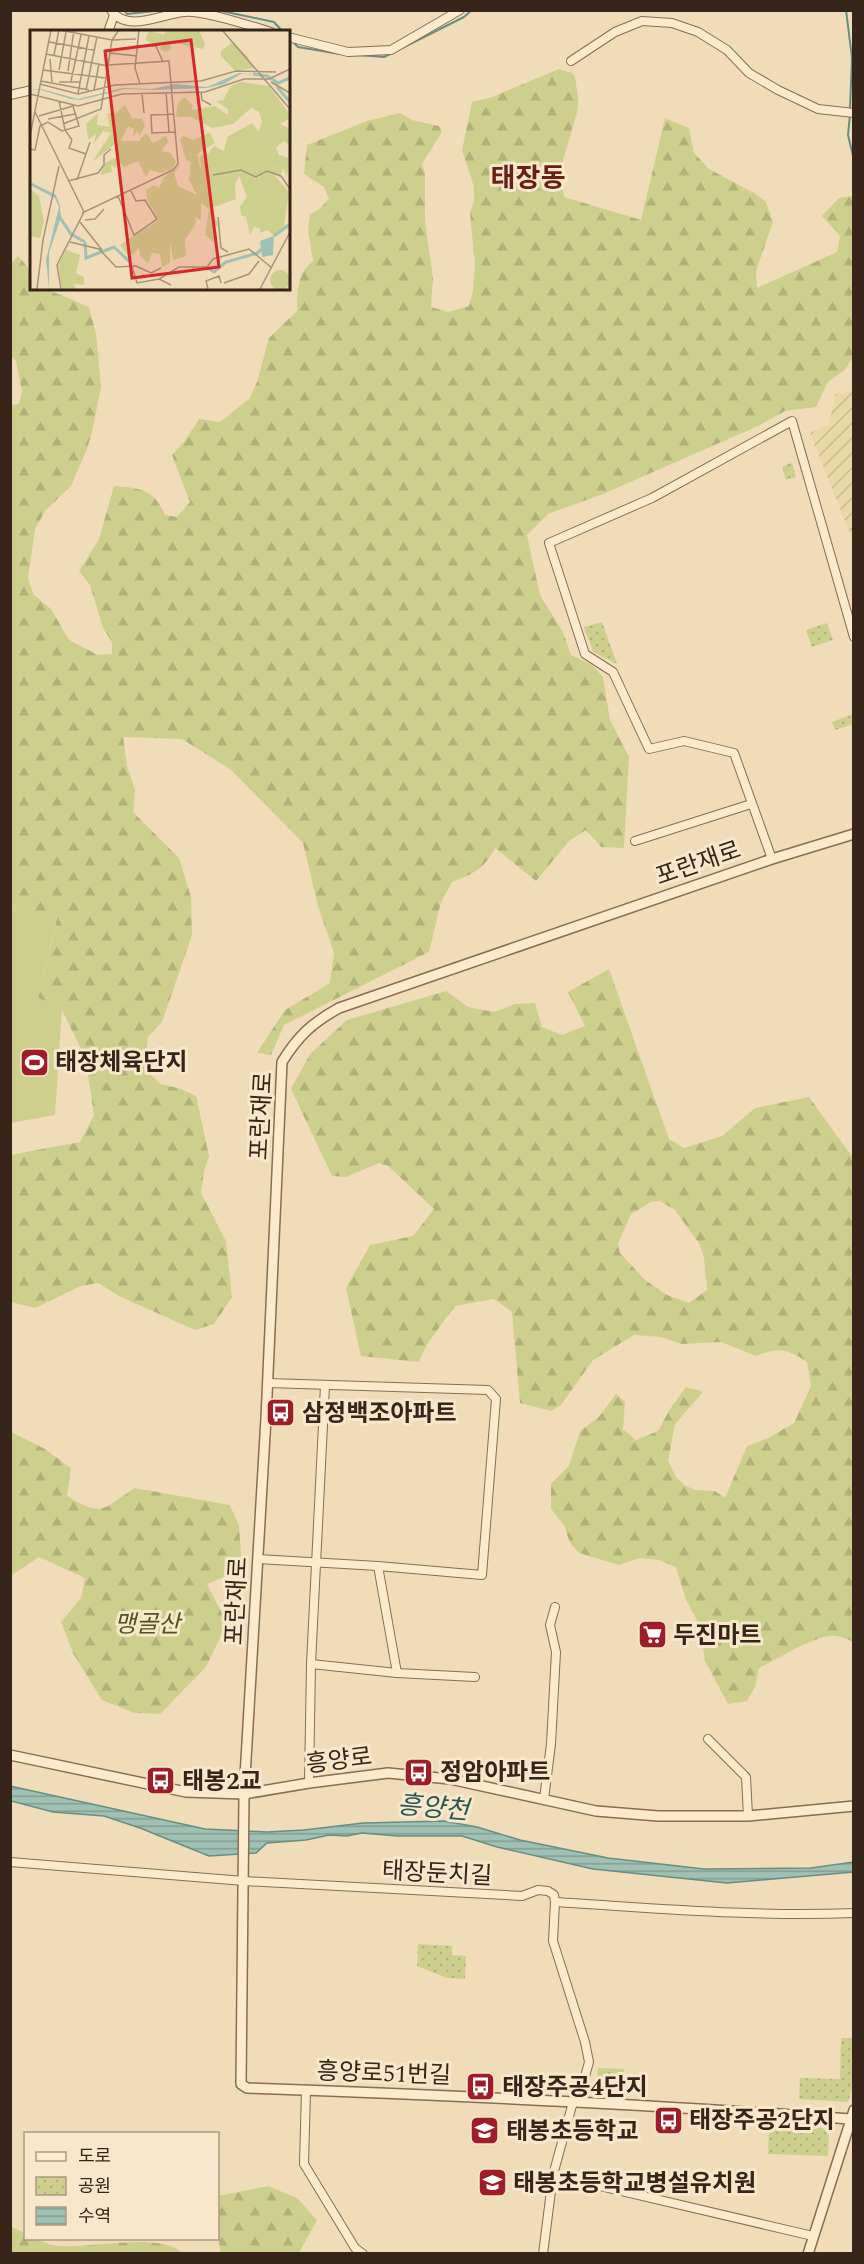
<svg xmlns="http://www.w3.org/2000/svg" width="864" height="2264" font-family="Spectral,'Noto Sans KR',serif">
<defs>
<pattern id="farmland-furrows" width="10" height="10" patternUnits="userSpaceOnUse" patternTransform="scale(1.5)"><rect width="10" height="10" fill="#e8d8a6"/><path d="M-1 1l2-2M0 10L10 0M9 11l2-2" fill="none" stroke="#c8b98e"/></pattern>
<pattern id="forest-firs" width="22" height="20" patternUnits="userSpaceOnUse" patternTransform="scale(1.5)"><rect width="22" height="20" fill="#cdd08d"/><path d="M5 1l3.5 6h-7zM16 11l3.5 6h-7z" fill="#b1b279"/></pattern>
<pattern id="park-dots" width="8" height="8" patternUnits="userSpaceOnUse" patternTransform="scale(1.5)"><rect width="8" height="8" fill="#cdd08d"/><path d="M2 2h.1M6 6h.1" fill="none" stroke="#b1b279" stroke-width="1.8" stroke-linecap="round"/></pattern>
<pattern id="water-rules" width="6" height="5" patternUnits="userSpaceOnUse" patternTransform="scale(1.5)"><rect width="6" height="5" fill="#9fc1b4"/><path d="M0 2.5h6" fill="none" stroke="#829d92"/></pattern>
</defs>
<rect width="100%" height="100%" fill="#f1dcba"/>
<polygon fill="url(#farmland-furrows)" points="853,385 854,541 853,541 810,433 829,425 835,394 852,391"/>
<g fill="url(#forest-firs)" fill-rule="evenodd">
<path d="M559,69L572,73L575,77L578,97V109L560,171L564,197L641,220L665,118L689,128L694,153L709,169L756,194L766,202L773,222L756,271L757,288L837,252L840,236L822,216L839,198L853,196V357L845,370L828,382L816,407L785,411L758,426L603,494L548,514L527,535L540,595L563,632L571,655L592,665L603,677L610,720L629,757L624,848L601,847L586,830L569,841L536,881L495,848C483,870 475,873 452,882L441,902L429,952L284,1025L271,1055L257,1053L285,1010L330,983L334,953L318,906L303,843L230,769L182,739L123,737L127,766L135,790L133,812L179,858L191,897L192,935L162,1022L148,1037L145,1070L161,1084L181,1089L196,1096L209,1156L204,1171L201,1193L226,1241L232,1297L214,1324L195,1330L121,1297L98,1283L81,1286L35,1308L11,1302L10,1155L80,1142L94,1115L85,1057L62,1010L38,998L57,918L11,909L10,405L19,404L22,391L16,361L11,356V263L18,256C29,267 31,272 32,288C51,288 71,300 89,307L96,334L101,387L92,432L87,449L71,486L45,511L35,529L28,579L34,595L51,609L69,640L98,655L112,654V642L103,628L90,585L79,571L99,539L114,486C140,488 154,489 165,515L177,517L190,502L172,455L184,442L199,419L220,422L249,399L257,382L269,338L297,311C298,290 296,275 313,261L308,230L310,214L318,210L329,199L324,187L304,174L307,145L367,121L400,113L412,120L439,126L442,132L422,164L425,173V221L433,279L431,307L448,312L469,306L473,291L475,265L470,213L474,201V187L462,150L472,102L492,97Z"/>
<path d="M609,969L669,1139L684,1148L722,1136L755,1108L809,1097L853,1158V1642C846,1638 838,1635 830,1636C812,1637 776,1660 759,1668L755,1687L747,1701L728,1704L705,1661L700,1626L686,1600L676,1567L659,1560L640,1558L619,1565L579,1553L570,1543L564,1525L551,1509V1484L569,1466L580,1431L599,1417L616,1394L625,1402L623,1429L636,1440L658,1431L670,1409L686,1387L703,1392L675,1424L668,1461L676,1477L684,1485L695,1490L715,1491L725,1498L747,1446L768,1438L794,1423L811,1386L807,1362C786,1348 780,1347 756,1356L721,1342L682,1344L661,1337L634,1335L593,1360L561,1405L551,1411L520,1403L512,1312L494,1299L455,1306L427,1344L419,1362L361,1356L346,1288L370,1245L413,1236L434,1209L388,1166L379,1163L346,1177L332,1176L291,1089L310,1054L347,1020L446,991L468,1007L494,1012L515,1004L535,1003L542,1027L562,1035L585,1026L568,992ZM660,1201L675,1210L700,1245L704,1258L707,1290L689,1303L667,1295L645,1280L620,1253L618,1244L631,1214L651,1202Z"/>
<path d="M11,1432L45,1449L71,1468L67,1496C103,1518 102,1509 135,1488L230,1505L239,1526L242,1569L207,1584L227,1623L206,1667L160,1714L135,1713L102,1700L73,1653L61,1622L81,1598L85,1578L39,1557L11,1576Z"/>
<polygon points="268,2186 297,2198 317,2220 299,2253 220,2253 219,2240 216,2239 218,2196"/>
<path d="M10,2226L25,2233L26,2238C41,2238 46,2245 57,2246C89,2249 158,2231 183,2253H11Z"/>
</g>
<g fill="url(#park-dots)">
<polygon points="792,463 796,477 786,480 782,466"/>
<polygon points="602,622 617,664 593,652 584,627"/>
<polygon points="827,623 833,640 812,647 806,630"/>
<polygon points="853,714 853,724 835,730 832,722"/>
<polygon points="418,1944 452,1946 452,1955 466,1956 465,1979 447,1978 417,1966"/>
<polygon points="853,2029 853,2086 848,2102 799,2099 800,2078 840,2079 841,2038 852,2038"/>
<polygon points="598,2068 624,2069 624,2086 597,2086"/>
<polygon points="769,2126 823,2128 829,2135 828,2156 768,2154"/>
</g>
<polygon fill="#cdd08d" points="11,909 57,917 38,998 62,1009 55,1115 11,1123"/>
<polygon fill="url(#water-rules)" stroke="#668f82" stroke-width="1.5" points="10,1786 205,1829 267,1832 304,1830 363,1823 444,1821 477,1827 520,1840 608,1858 704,1869 811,1868 853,1862 853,1872 727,1883 593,1869 497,1847 462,1836 397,1836 362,1833 347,1836 329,1835 306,1840 267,1843 256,1853 209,1856 140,1828 104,1816 53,1812 11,1801"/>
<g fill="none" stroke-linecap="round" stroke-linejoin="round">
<g stroke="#668f82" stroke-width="2">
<polyline points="124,10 127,14 163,10"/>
<polyline points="217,10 274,22 283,32"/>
<polyline points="846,10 852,58 850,109"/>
<polyline points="292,41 298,47 340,54"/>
<polyline points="358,55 384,57 464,17 472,10"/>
<polyline points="850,115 848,135 854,160"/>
</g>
<defs>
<g id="minor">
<path d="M111,10C127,34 163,13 185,12C203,10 251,26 271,32"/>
<polyline points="108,32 114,15"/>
<polyline points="288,37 348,52 391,50 460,10"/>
<polyline points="571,61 615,32 642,21 672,23 698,32 727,50 749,73 778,90 818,109 854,113"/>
<polyline points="10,95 32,90"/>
<polyline points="635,841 751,804"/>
<polyline points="772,859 734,753 684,741 649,749 613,672 585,654 549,543 652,498 792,421 854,637"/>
<polyline points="258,1559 378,1566 482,1575 496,1399 488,1390 268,1383"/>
<polyline points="378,1566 397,1673"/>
<polyline points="311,1664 397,1673 475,1677"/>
<polyline points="708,1739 746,1777 748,1816"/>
<polyline points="309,1783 311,1664 325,1385"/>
<polyline points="544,1799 551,1744 556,1652 550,1625 555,1607"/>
<polyline points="10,1862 244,1881 522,1896 538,1890 548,1891 554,1895 555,1902 553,1941 585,2042 589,2062 584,2080 573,2102 553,2175 543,2254"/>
<path d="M555,1902C655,1908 754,1917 854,1913"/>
<polyline points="306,2090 304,2164 355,2248 363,2254"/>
<polyline points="553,2175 813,2236"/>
</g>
<g id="tertiary">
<polyline points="10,1755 186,1792 244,1794 309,1783 388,1773 450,1779 596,1811 658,1816 748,1816 854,1806"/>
<path d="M850,2119C649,2104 448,2095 247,2088L241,2084L244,1794L266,1418L282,1062C298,1036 312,1023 339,1008L772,859L854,834"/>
<polyline points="808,2254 854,2110"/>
</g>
</defs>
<use href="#minor" stroke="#896c53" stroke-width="10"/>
<use href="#tertiary" stroke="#896c53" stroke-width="12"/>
<use href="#minor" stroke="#fceacd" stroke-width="8"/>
<use href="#tertiary" stroke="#fceacd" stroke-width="9"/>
</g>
<defs>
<symbol id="stadium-square" viewBox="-11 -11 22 22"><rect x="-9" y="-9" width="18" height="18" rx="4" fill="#9d1e28" stroke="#f8e7ca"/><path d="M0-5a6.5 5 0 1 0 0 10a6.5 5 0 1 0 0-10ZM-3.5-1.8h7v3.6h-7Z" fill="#fff"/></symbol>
<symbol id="bus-square" viewBox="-11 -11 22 22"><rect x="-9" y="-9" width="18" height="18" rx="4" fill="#9d1e28" stroke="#f8e7ca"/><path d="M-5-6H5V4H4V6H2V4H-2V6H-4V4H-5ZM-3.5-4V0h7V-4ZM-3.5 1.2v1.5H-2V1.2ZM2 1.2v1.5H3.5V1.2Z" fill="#fff"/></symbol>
<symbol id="supermarket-square" viewBox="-11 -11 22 22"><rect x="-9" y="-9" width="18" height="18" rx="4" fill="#9d1e28" stroke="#f8e7ca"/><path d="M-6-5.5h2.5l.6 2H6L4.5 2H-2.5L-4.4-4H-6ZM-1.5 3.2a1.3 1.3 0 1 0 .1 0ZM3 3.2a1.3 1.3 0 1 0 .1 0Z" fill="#fff"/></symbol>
<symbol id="school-square" viewBox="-11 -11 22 22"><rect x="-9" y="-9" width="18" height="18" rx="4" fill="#9d1e28" stroke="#f8e7ca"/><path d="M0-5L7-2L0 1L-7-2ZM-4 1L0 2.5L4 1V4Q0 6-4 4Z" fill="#fff"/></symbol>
</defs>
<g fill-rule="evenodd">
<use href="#stadium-square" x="18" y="1046" width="33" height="33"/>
<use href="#bus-square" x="264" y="1396" width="33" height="33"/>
<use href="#supermarket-square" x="636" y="1618" width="33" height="33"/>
<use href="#bus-square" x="402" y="1756" width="33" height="33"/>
<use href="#bus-square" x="144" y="1764" width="33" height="33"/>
<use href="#bus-square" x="464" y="2070" width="33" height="33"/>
<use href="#bus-square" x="652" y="2104" width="33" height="33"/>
<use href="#school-square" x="468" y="2114" width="33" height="33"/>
<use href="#school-square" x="476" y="2166" width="33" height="33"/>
</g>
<g text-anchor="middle" stroke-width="6" stroke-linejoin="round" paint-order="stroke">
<g font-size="24" fill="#372519" stroke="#f8e7ca">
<text transform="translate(698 863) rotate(-19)" y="8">포란재로</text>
<text transform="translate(261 1116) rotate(-87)" y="8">포란재로</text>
<text transform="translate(236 1601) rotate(-87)" y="8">포란재로</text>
<text transform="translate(339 1760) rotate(-7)" y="8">흥양로</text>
<text transform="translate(437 1873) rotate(3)" y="8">태장둔치길</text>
<text transform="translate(384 2073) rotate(2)" y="8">흥양로51번길</text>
</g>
<g font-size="24" font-weight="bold" fill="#372519" stroke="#f8e7ca" text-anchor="start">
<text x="55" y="1070">태장체육단지</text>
<text x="302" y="1421">삼정백조아파트</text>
<text x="673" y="1643">두진마트</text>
<text x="440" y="1780">정암아파트</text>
<text x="182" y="1789">태봉2교</text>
<text x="502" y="2095">태장주공4단지</text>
<text x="689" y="2128">태장주공2단지</text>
<text x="506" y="2139">태봉초등학교</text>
<text x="513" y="2191">태봉초등학교병설유치원</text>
</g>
<g font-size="24" font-style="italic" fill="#4b551e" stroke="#f8e7ca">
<text x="147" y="1632">맹골산</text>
</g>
<g font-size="26" font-style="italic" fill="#275851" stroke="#f8e7ca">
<text transform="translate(433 1807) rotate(5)" y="9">흥양천</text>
</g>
<g font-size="27" font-weight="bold" fill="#672015" stroke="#f8e7ca">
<text x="528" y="187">태장동</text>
</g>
</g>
<g transform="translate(30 30)">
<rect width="260" height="260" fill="#f1dcba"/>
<path d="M119,0L134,5L136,0H169L175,14L173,19L140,12L141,20L135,22L130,19L133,11L126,15L115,10ZM203,12L218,27L223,38L205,41L191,26V21ZM211,52L239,56L259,83L258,89L250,94L259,98V114L253,111L246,118L249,125L259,128L257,147L253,138L225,134L231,127L222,117L232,92L229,82L221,78L203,94L182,98L161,87H146L148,73L154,67L163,75L161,80L185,76L198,85V79L186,71L193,70L201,56ZM95,75L102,88L112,89L115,95L110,105L107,101L103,107L104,99L98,96L91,111H109L116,103L123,113L136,106L138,112L131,121L141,123L146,132L142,139L132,143L120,140L116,147L108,131L94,137L88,130L86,138L81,135L82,142L70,145L75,133L87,127L85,114L62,132L81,103L73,101L63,115L66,104L58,110L56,94L68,83L67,95L80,97L77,83H86ZM180,102L185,113L167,124L170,137L181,148L212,142L224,149L237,143L245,146L259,162L254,196L244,205L237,200L230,203L231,199L224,197L220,205L216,187L211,185L210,177L217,167L209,146L205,155L206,169L182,178L188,195L182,197L187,204L184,212L175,205L179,179L171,173V190L165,187L166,193L155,210L156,226L143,230L140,211V233L132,237L130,224L122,223L118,233L110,226L109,218L99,228L90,215L129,190L117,169L116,160L124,155L129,158L134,147L150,135L144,143L148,156L167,165L159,150L161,132L156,130L150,110L153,106L163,110ZM36,220L50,225L46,243L54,247V255L44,254L45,259H32L28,235ZM240 250a10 10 0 1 1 20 0a10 10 0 1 1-20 0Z" fill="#cdd08d"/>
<path d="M0,159L9,166L14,192L10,208L0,206Z" fill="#cdd08d"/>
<path d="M222,93L232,106V112L222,117L231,127L225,134L253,138L250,147L237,143L222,149L212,142L181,148L172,146L170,126L179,123L184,116L194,121L197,107Z" fill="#cdd08d"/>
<path d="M209,43L226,45L211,44L194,54L177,58L122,60L95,59L50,70L41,69L11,60H0L11,59L48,69L93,58L122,59L145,54L177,57ZM0,152L26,165L30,176L31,187L19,223V259L16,230L29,177L25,168L0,155ZM244,206L243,225L232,227L230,211Z" fill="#9fc1b4"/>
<path fill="none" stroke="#9fc1b4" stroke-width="3" d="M223,44L237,46L248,53L260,48M247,57L260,72M29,186L41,204L55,212M244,206L260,194M55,212L56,228L84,217L102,234M176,237L184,242L196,232L228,223L231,219"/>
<path fill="none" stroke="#a7937a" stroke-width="1.5" d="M30,0L82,10L106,9M109,0L105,38L110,54M192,0L260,79M19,12L64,20M107,16H126L133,32M80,23L107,26M16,24L78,36M24,25L29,0M20,29L22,52M13,40L75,48M29,40L36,2M38,41L44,0M11,51L59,60M41,51L51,5M29,52H50M241,52L260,63M10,54L48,64L85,55L171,51L206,41L246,42M56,60L67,7M64,60L69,34M136,62L139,102M171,62L172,70L181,75M48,63L59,6M0,64L48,76L92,64L175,62L214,49H239L260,39M112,64L114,83M29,71L35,100L42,110M5,82L54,182L27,235L31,259M144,84L121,85L122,103L145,102M18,89L45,84M33,94L71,79L82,10L89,0M0,106L21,0M42,110L39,118L56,124M0,119L5,120L10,96L18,92L32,101L49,96L43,76L9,86M183,145L211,140L226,147L237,141L251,146L260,159M47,150L60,112M38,151L68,143L74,135V125L81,119M88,166L104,205L127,189L115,170L106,171L101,161M52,183L143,140L148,134L139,31L78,35M188,187L191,218L198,222M55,190L65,189L74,179M50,192L72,220M40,212L69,219L86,237L106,236L121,243L131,238M102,236L107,253L129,249L141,255M177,237L183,229L219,219L242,238M129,249L149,237H177M194,253L219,244L229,231M7,259L13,210L29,136M178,259L176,251L189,246L191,253M230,259L260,202"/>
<path fill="#d62828" fill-opacity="0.15" stroke="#d62828" stroke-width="3" d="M161,10L189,237L102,248L75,21Z"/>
<rect width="260" height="260" fill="none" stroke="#372519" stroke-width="3"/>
</g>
<rect width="864" height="2264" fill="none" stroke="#372519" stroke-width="24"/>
<rect x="24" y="2132" width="195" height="108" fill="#f8e7ca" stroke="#ab9983" stroke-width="1.5"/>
<rect x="36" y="2152" width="30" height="9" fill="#fceacd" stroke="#ab9983" stroke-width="1.5"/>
<text x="78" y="2162" font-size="18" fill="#372519">도로</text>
<rect x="36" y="2177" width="30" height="18" fill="url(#park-dots)" stroke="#ab9983" stroke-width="1.5"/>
<text x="78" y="2192" font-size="18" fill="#372519">공원</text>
<rect x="36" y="2207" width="30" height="18" fill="url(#water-rules)" stroke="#ab9983" stroke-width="1.5"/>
<text x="78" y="2222" font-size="18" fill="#372519">수역</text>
</svg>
